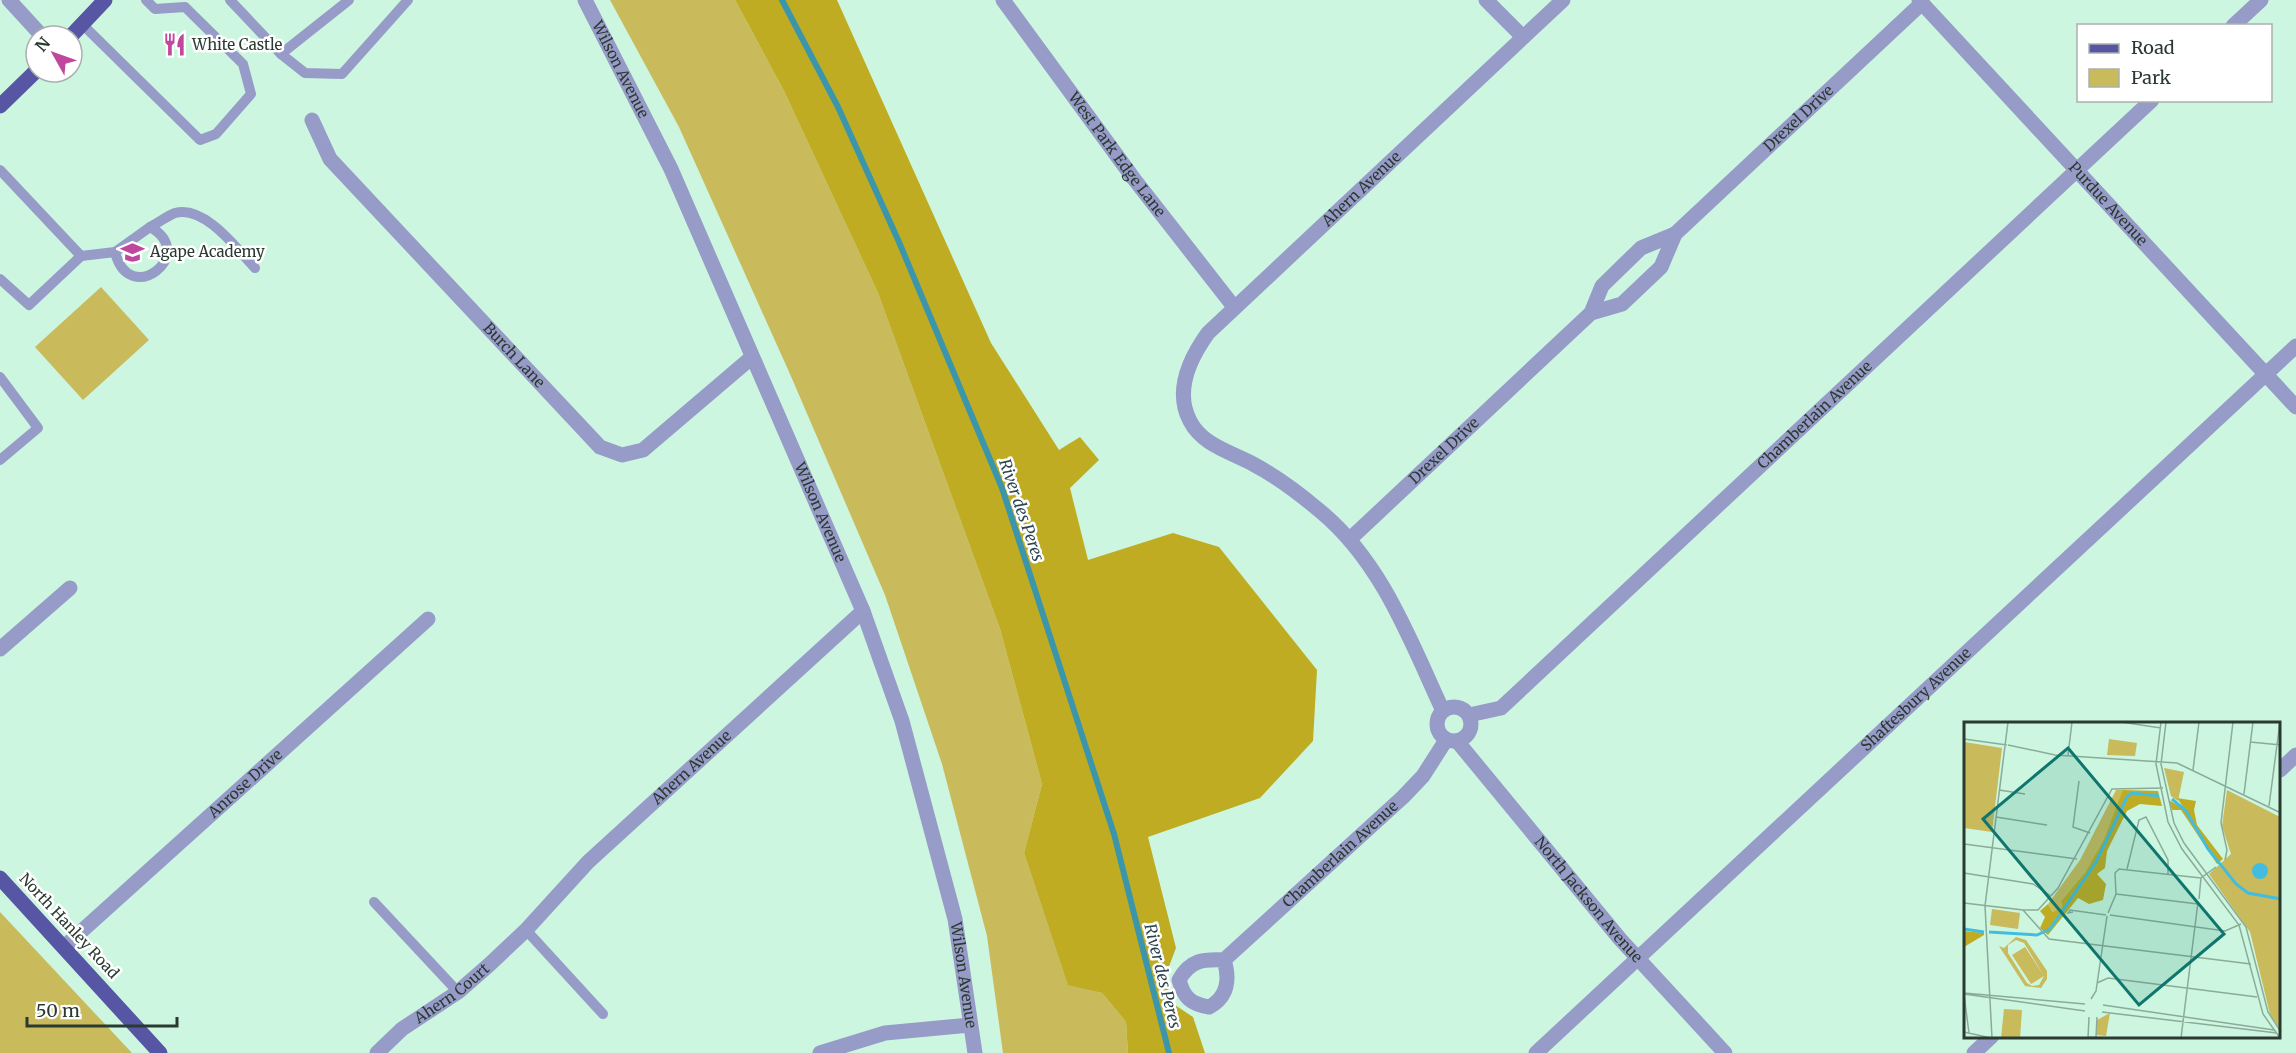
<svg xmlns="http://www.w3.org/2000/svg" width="2296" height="1053" font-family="Merriweather,serif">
<rect width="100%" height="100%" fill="#ccf6df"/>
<g fill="#c9ba5c">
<polygon points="610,0 735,0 784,91 878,293 1000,629 1042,784 1024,853 1068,984 1102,993 1126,1022 1128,1053 1003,1053 987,936 942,764 885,595 790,374 679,127"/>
<polygon points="101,287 149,340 83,400 35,347"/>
<polygon points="0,912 132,1053 0,1053"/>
</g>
<polygon fill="#bfac22" points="735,0 837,0 991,343 1059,450 1080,437 1099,460 1070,488 1088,560 1173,533 1219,547 1317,670 1313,741 1260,798 1148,837 1176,948 1165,977 1172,1003 1193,1017 1205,1053 1128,1053 1126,1022 1102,993 1068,985 1024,853 1042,784 1000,629 878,293 784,91"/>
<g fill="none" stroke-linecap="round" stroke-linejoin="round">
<polyline stroke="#3b96ac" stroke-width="6" points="782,0 838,107 899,242 1002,488 1114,834 1169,1053"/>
<g stroke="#979bc8" stroke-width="10">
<polyline points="230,0 281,54 349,0"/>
<polyline points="82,24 200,140 216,134 251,94 243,64 185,7 155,9 146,0"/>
<polyline points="281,54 305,73 342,74 408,0"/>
<polyline points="0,170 81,256 29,305 0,279"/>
<path d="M150,227C199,254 129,309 115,252Z"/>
<path d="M150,227C158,223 167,216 175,213C205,205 237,249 255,268"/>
<polyline points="81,256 115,252"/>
<polyline points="0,377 38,428 0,460"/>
<polyline points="374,902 458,992"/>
<polyline points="526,930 603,1014"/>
</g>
<g stroke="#979bc8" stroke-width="15">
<polyline points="9,0 42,36"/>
<path id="s1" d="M585,0L671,169L863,611L902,721L955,919L975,1053"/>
<path id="s2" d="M1003,0L1134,179L1234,307"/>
<polyline points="1486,0 1523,37"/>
<path id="s3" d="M1919,0L2296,407"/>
<polyline points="2233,26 2261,0"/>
<path id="s4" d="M312,120L330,159L600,447L622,455L643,450L751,358"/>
<polyline points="1591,313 1622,304 1661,267 1675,234"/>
<path id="s5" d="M1350,539L1591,313L1602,286L1641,248L1675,234L1922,3"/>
<polyline points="0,649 70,588"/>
<circle cx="1454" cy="724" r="17"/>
<path id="s6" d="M1443,711C1410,640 1382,562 1320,511C1300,494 1276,476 1253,464C1231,452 1202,445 1190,421C1174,391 1190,358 1208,333L1563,0"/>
<path id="s7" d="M1469,715L1501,708L2152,100"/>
<path id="s8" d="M1457,741L1620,939L1725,1053"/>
<polyline points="2280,770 2296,755"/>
<path id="s9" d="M64,947L428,619"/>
<path id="s10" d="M1224,960C1230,979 1228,997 1209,1007C1191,1004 1184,998 1179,980C1190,960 1203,959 1224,960L1403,797L1423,776L1446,740"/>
<path id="s11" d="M377,1053L402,1029L458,992L490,964L526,930L588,862L863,611"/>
<polyline points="820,1053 885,1033 970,1025"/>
<path id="s12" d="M1536,1053L2296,346"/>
<polyline points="1974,1053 1992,1036"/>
</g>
<g stroke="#5656a5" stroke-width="15">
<polyline points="71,36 105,0"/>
<polyline points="0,106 36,71"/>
<polyline points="0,878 160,1053"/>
</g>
</g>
<defs>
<symbol id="restaurant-bare" viewBox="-9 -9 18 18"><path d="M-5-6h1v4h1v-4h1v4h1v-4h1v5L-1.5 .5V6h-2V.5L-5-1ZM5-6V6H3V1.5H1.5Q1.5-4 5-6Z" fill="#bf479d" stroke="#fff" stroke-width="2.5" paint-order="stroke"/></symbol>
<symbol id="school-bare" viewBox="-9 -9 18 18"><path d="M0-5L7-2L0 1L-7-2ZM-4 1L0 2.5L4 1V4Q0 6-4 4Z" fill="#bf479d" stroke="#fff" stroke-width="2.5" paint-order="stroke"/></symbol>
</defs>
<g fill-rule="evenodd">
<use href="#restaurant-bare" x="158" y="28" width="33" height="33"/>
<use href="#school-bare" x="116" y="236" width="33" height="33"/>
</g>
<g text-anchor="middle" stroke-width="5" stroke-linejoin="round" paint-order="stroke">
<g font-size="15" fill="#2a3a31" stroke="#fff" text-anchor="start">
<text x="192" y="50">White Castle</text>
<text x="150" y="257">Agape Academy</text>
</g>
<g font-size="15" fill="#2a3a31" stroke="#fff">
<text dy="5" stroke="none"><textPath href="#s1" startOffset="78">Wilson Avenue</textPath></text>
<text dy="5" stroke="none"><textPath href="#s5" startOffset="620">Drexel Drive</textPath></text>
<text dy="5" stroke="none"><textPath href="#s2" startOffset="192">West Park Edge Lane</textPath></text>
<text dy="5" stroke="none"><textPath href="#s6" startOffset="702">Ahern Avenue</textPath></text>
<text dy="5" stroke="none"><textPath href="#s3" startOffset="278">Purdue Avenue</textPath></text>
<text dy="5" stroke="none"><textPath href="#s4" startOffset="312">Burch Lane</textPath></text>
<text dy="5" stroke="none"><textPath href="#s7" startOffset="462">Chamberlain Avenue</textPath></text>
<text dy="5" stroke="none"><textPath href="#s5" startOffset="129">Drexel Drive</textPath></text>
<text dy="5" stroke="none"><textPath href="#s1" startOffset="564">Wilson Avenue</textPath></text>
<text dy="5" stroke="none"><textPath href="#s12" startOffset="519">Shaftesbury Avenue</textPath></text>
<text dy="5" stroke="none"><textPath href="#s11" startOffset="426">Ahern Avenue</textPath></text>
<text dy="5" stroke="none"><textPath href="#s9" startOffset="244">Anrose Drive</textPath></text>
<text dy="5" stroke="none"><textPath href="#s10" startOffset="308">Chamberlain Avenue</textPath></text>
<text dy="5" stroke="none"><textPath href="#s8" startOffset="206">North Jackson Avenue</textPath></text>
<text transform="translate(69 926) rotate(47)" y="5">North Hanley Road</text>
<text dy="5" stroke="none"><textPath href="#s1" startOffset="1050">Wilson Avenue</textPath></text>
<text dy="5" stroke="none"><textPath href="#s11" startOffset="96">Ahern Court</textPath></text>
</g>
<g font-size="16" font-style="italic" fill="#2b454e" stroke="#fff">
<text transform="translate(1022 510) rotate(71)" y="6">River des Peres</text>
<text transform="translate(1163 976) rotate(76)" y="6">River des Peres</text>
</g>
</g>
<g transform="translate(1964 722)">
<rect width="316" height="316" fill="#ccf6df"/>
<path d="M145,17L173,21L171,34L143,33ZM0,20L38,26L28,110L0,106ZM200,46L220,50L214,79L207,74ZM152,68H159V72L140,117L121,150L97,179L98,186L90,191L84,182L116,138ZM263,68L316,95V307L306,292L286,210L245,152L267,132L258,104ZM28,187L56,191L54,207L26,203ZM52,215L62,218L83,249V257L77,266L61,264L35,224L40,226ZM52,218L60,221L80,254L61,225L48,233L67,262L80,254L75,263L68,264L63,261L44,231V223ZM40,287L58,288L56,316H37ZM146,291L142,314L133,313V298Z" fill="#c9ba5c" fill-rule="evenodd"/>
<path d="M159,68L194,69L198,84L176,82L163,89L143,129L141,146L133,152L142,162L139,178L125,182L114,176L84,213L76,206L81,195L76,189L84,182L89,190L98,186L97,179L121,150L140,117ZM213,76L232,79L230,88L233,103L259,137L253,142L217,88H208L205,78L221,88ZM0,209L20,211V213L0,225Z" fill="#bfac22"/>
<path d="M288 149a8 8 0 1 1 16 0a8 8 0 1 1-16 0Z" fill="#42bde0"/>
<path fill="none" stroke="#42bde0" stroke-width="3" d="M208,77L222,89L244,127L272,162L284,171L317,177M0,207L20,210M25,210L73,213L86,207L132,140L163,75L168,71L195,74"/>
<path fill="none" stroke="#8bab99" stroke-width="1.5" d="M157,0L197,6M197,0L192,42L204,100L218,127L275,203L299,292L316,316M202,0L197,42L210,101L220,121L282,205L304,290L317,310M0,17L43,23M286,20L317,23M44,23L91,33L213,41L317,91M104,33L108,0M229,48L235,0M115,59L109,105L126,111M35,68L61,72M280,72L289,0M305,84L316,0M32,95L83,103M0,122L113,137M261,138L263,128L257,101L269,0M163,147L175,98L182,95L204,138V152M0,151L69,162L87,174M152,172L234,182M235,177L237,156L252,145M0,181L59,188L85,217L287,242M59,188H74L94,166L148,67L199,66M109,190L104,191L106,188L142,193M144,191L152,172L151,151L155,147L237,156M146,193L261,209L277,202M0,239V271M133,261L144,256L293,275M0,271L121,282M0,272L121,289M0,273L5,311M127,277L132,269L143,194M139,283L310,308M138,290L313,311M0,310L27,316M124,315L146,316M132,315L133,295M28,316L21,184L44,0M124,316L125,295M217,316L234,180"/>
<path fill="#0f766e" fill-opacity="0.15" stroke="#0f766e" stroke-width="3" d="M104,26L260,212L175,283L19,97Z"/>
<rect width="316" height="316" fill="none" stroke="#2a3a31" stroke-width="3"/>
</g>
<rect x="2077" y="24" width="195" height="78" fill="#ffffff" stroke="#aab0ad" stroke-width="1.5"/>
<rect x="2089" y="44" width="30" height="9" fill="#5656a5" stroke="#aab0ad" stroke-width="1.5"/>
<text x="2131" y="54" font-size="18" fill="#2a3a31">Road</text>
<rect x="2089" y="69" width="30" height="18" fill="#c9ba5c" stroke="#aab0ad" stroke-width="1.5"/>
<text x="2131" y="84" font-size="18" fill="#2a3a31">Park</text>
<g transform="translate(54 54) rotate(310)"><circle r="28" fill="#ffffff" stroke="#aab0ad" stroke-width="1.5"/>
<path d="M0-4.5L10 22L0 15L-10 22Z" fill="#bf479d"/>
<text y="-9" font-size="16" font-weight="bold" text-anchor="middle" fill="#2a3a31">N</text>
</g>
<path d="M27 1017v9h150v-9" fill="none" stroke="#2a3a31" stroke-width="3"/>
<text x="36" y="1017" font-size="18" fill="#2a3a31" stroke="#ffffff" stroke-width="4.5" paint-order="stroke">50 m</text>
</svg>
